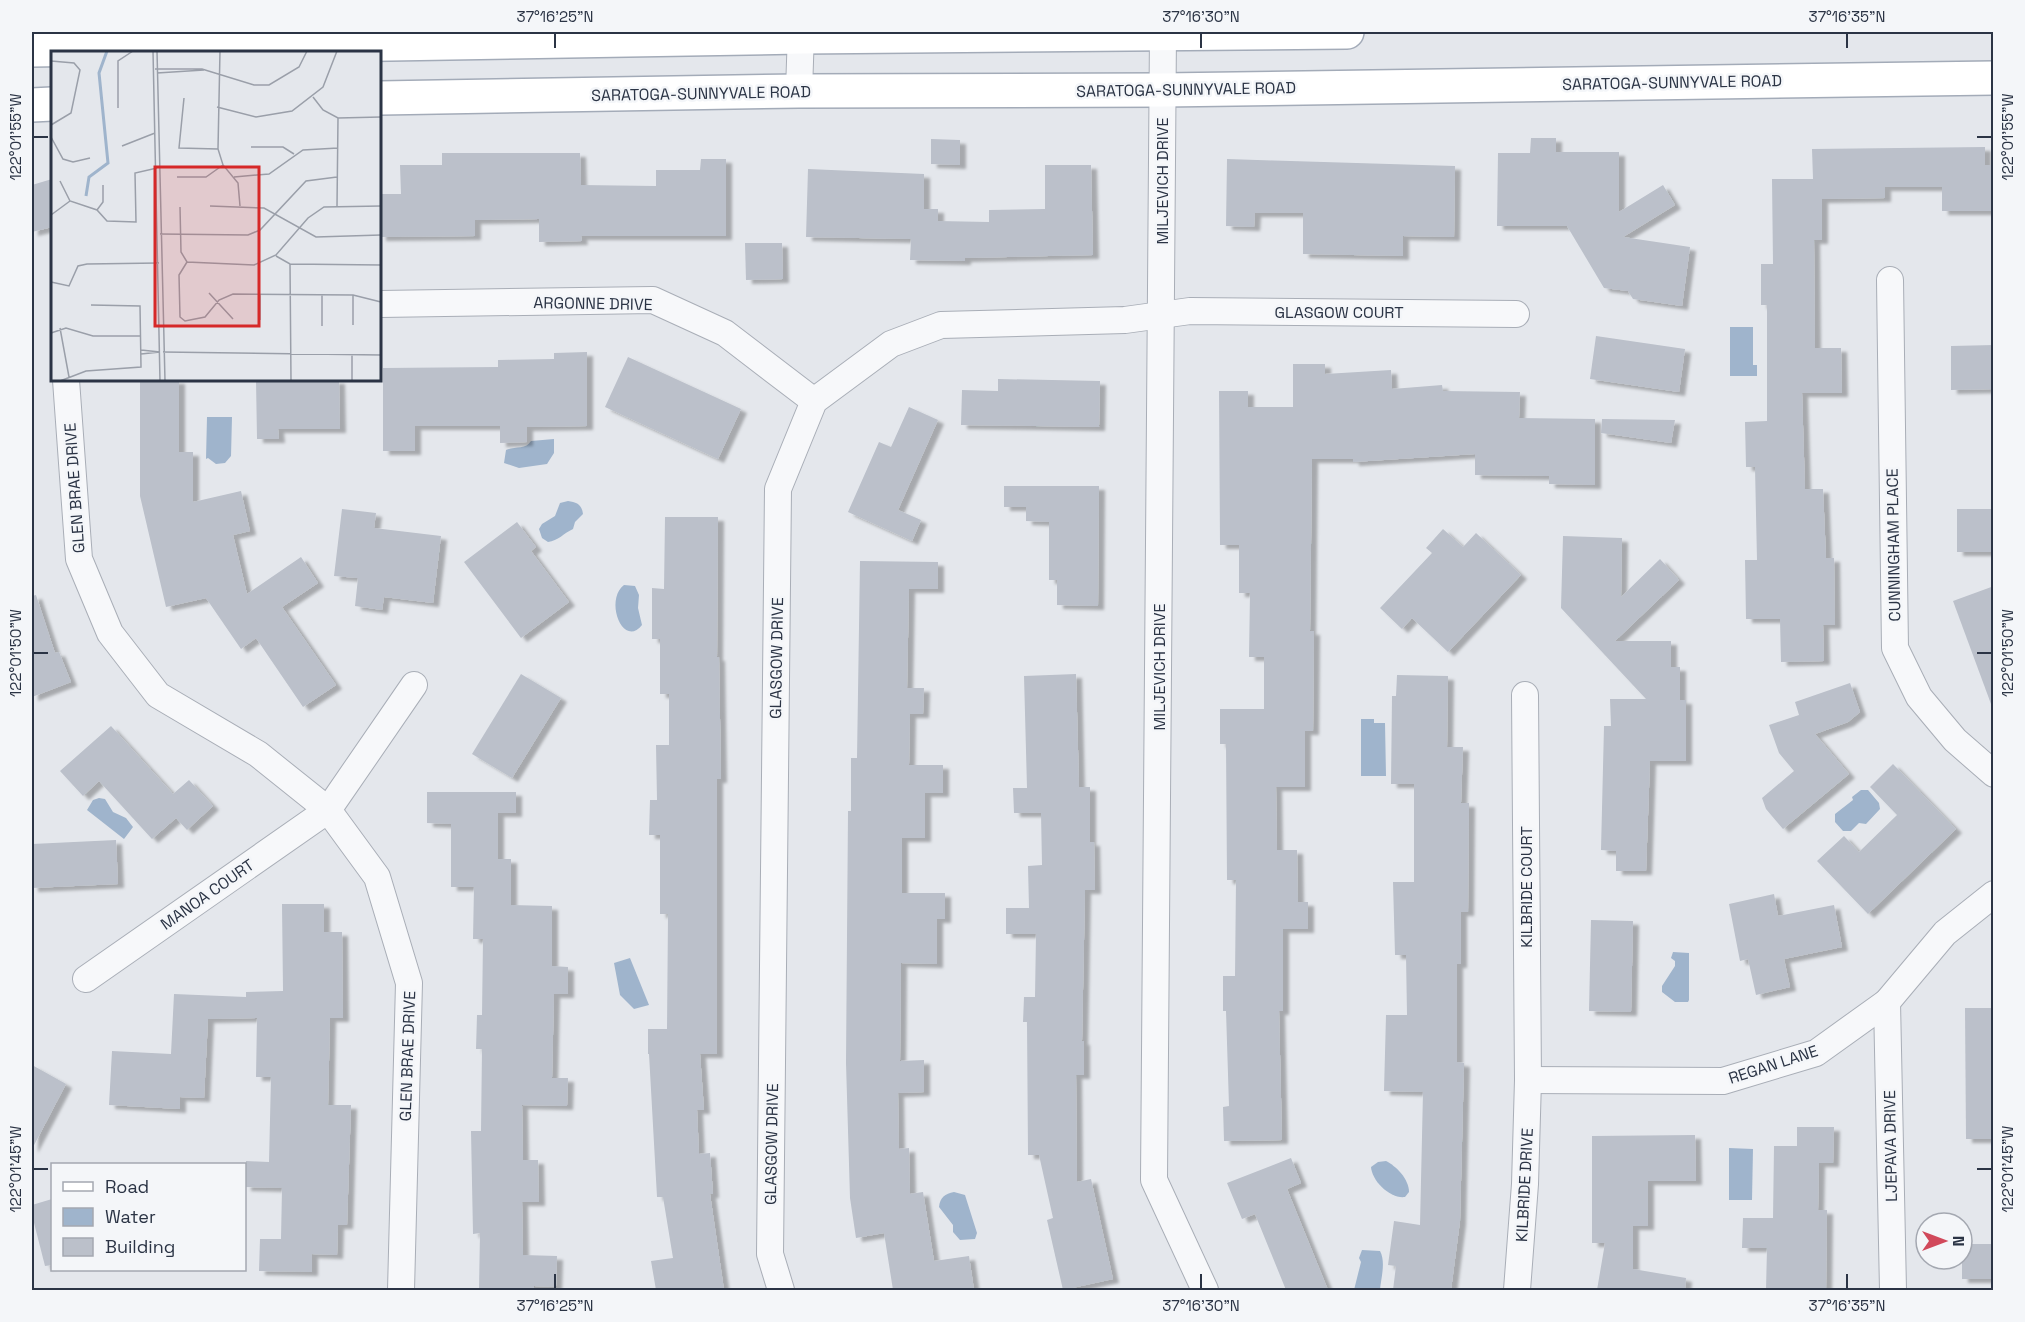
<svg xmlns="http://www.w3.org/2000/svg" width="2025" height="1322" font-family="'Space Grotesk',sans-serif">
<defs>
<filter id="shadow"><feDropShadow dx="6" dy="4" stdDeviation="1.5" flood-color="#0004"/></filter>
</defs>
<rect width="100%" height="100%" fill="#e4e7ec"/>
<g fill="#9fb4cc">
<polygon points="1730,327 1753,327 1753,365 1757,365 1757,376 1730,376"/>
<polygon points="207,417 232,417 231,456 225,463 216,464 208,458 206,459"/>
<path d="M554,439V453L547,464L519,468L504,463L506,450C514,446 526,450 531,441Z"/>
<path d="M568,501C577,502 582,505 583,514L575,522L573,529C564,533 558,541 548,542L542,538L539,529L542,524L555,516L560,503Z"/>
<path d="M624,585L635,586L639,595L638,608L642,625C623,649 604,600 624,585Z"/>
<polygon points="1361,719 1374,719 1374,723 1385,723 1386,776 1361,776"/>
<polygon points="1861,790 1868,790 1879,803 1880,809 1866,824 1859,823 1851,831 1843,831 1835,822 1835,814 1853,800 1852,797"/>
<polygon points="99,798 105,799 113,812 126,818 133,827 124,839 87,810 93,800"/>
<polygon points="1673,952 1689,953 1689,1000 1688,1002 1675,1002 1662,992 1662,986 1675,966 1675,961 1671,958"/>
<polygon points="630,958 649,1005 634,1009 620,995 614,963"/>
<polygon points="1729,1148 1753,1149 1752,1200 1729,1200"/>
<path d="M1386,1161C1396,1166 1409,1179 1409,1192L1405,1197C1390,1199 1372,1181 1371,1167L1378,1162Z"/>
<path d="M954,1192L965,1195L977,1233L975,1239L960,1240L953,1232V1225L939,1207C940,1197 945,1194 954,1192Z"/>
<path d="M1362,1250L1380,1251C1386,1262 1381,1278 1380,1290H1354L1361,1262L1359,1258Z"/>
</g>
<g fill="#bbc0ca" filter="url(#shadow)">
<polygon points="1531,138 1556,138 1556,152 1619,152 1619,212 1663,185 1675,205 1623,237 1690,247 1682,306 1633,299 1628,291 1604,288 1567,226 1497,226 1498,153 1530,153"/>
<polygon points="931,139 960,140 960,165 931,164"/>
<polygon points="1985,147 1985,165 1994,165 1994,211 1942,211 1942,187 1885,187 1885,198 1822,199 1822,240 1814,240 1815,348 1841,348 1842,393 1802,393 1805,489 1823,489 1826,558 1834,558 1835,625 1823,625 1824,661 1781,662 1780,619 1746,619 1745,560 1757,560 1755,467 1746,467 1745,422 1767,421 1767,305 1761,305 1761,264 1773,264 1772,179 1813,179 1812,149"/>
<polygon points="442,153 580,153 581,185 656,186 656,170 700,170 701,159 726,159 726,236 581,236 582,241 539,242 539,219 475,220 475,236 380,237 380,194 401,194 400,165 442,165"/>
<polygon points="1227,159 1455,166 1454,237 1403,236 1403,256 1303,254 1303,213 1255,213 1254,227 1226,226"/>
<polygon points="1045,165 1091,165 1093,255 965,258 965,261 910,260 911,239 806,237 808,169 924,174 924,209 938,209 938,221 989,222 989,210 1045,209"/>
<polygon points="52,179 52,227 32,232 32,185"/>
<polygon points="745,243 782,243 783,279 746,280"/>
<polygon points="1596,336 1685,349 1679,392 1590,379"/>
<polygon points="1994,345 1994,389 1951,390 1951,346"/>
<polygon points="587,352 587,426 527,427 527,442 500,443 500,426 415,426 415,451 383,451 383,368 498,367 498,360 554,359 554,353"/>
<polygon points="628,357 741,409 718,459 605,407"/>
<polygon points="1293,364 1325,364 1325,374 1391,370 1392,389 1442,385 1443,391 1520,392 1519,418 1595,419 1595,485 1549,484 1549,476 1475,475 1475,454 1353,462 1353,459 1312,459 1310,631 1314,631 1313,731 1305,731 1305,787 1276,787 1277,850 1297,850 1298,902 1308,902 1308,929 1283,929 1283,1011 1279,1011 1282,1140 1224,1141 1223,1107 1229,1106 1226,1011 1223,1011 1223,976 1235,976 1236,880 1227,880 1226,744 1220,744 1220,709 1264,709 1264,657 1249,657 1250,593 1239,593 1239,545 1220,545 1219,391 1248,391 1248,407 1293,407"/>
<polygon points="998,379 1100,381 1099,427 961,425 962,390 998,391"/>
<polygon points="140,380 179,380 179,452 193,452 193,502 241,491 250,531 233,535 247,594 301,557 318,583 282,607 336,685 303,707 256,638 241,649 206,598 166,607 140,496"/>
<polygon points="256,380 339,380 340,429 278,429 279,439 257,439"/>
<polygon points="909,407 938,420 898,510 921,520 912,541 848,512 879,442 891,447"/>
<polygon points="1602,419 1675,420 1671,443 1601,433"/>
<polygon points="1004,486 1099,486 1098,606 1057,605 1057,580 1049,580 1049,522 1026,521 1026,507 1004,507"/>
<polygon points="342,509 376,513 374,528 441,536 433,603 384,597 382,610 355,606 358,578 334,576"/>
<rect x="1957" y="509" width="37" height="43"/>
<polygon points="665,517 718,517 717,657 719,657 721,779 717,779 717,1054 700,1054 704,1110 697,1110 699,1154 710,1153 713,1194 710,1194 724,1290 656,1290 651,1261 673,1258 663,1197 657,1197 649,1054 648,1054 648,1029 667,1029 668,914 660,914 660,835 649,835 650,800 657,800 656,745 669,745 669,694 660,694 660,639 652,639 652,588 664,589"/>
<polygon points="517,522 536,547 531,551 569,602 521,638 464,562"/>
<polygon points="1443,529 1463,547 1476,533 1521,575 1448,652 1412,618 1402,629 1380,608 1432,553 1426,548"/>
<polygon points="1563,536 1622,538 1621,597 1660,559 1679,580 1615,641 1671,641 1671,667 1680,667 1680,700 1686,700 1686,761 1650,761 1646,871 1616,871 1616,851 1601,850 1604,726 1611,726 1610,699 1646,699 1561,608"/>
<polygon points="860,561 938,562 938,589 909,589 907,688 924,688 923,714 910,714 909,765 943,765 943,793 925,793 925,838 902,838 902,893 945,893 945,919 937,919 937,964 901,963 900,1061 924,1060 924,1092 898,1093 899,1149 909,1148 910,1194 923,1192 934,1261 969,1256 974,1290 893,1290 884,1233 856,1238 850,1198 846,1063 848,811 851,811 851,758 857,758"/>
<polygon points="1994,586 1994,704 1991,704 1953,601"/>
<polygon points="36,595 55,653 59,652 71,682 32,697 32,596"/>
<polygon points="521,674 561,698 512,778 472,754"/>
<polygon points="1076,674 1079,787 1090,787 1090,842 1094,842 1095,890 1085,890 1082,1041 1084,1041 1084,1075 1076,1075 1077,1182 1091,1179 1113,1279 1063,1290 1047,1220 1053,1218 1039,1155 1028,1155 1027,1022 1023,1022 1024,997 1035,997 1036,934 1006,934 1006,908 1029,908 1028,866 1042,865 1041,813 1014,813 1013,788 1027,788 1024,676"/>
<polygon points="1397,675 1448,676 1447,747 1463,747 1461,803 1469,803 1468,912 1461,912 1461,964 1457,964 1457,1062 1464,1063 1460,1221 1451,1290 1393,1290 1396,1266 1388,1265 1394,1221 1420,1225 1423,1092 1384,1091 1386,1015 1407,1015 1406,955 1395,955 1393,882 1414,882 1414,784 1391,784 1392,696 1396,696"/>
<polygon points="1850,683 1860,712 1848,722 1815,734 1849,774 1783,829 1766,809 1762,798 1794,771 1779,753 1769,725 1799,715 1795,702"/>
<polygon points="111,726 173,794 189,780 213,806 187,830 176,818 152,839 99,781 83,796 60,771"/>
<polygon points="1893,764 1956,829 1868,914 1817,861 1844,836 1859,852 1897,815 1870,787"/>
<polygon points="427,792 516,792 516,813 498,813 498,859 511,859 511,905 552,906 552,966 568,967 568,994 554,994 552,1078 568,1078 567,1106 522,1105 523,1160 538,1160 539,1202 522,1202 523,1255 557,1256 556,1287 534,1286 534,1290 479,1290 480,1233 473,1234 471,1131 481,1131 482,1049 476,1049 477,1015 482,1015 483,939 473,939 474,887 451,887 451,824 427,823"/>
<polygon points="116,840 118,884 32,888 32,844"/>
<polygon points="1774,894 1778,916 1834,905 1842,947 1784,959 1790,987 1756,995 1748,959 1740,961 1729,904"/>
<polygon points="282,904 324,904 324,932 342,932 343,1018 330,1018 328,1105 351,1105 347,1225 338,1225 337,1255 312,1254 312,1272 259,1271 260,1239 281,1239 282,1188 245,1187 246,1161 269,1162 271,1077 256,1077 257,1018 208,1019 204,1098 180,1097 180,1109 109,1105 112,1051 171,1054 174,994 246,997 246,992 283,991"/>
<polygon points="1591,920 1633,921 1631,1012 1589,1011"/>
<polygon points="1965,1008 1994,1008 1994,1139 1966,1139"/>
<polygon points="32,1065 66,1084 32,1149"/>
<polygon points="1797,1127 1834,1127 1833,1163 1819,1163 1818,1210 1827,1210 1826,1290 1766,1290 1767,1248 1742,1248 1743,1218 1773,1218 1774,1146 1797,1146"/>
<polygon points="1695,1135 1696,1181 1648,1181 1648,1226 1633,1226 1633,1269 1686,1278 1685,1290 1597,1290 1605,1243 1592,1243 1592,1136"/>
<polygon points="1291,1158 1301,1183 1287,1189 1328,1290 1286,1290 1255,1214 1242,1219 1227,1183"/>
<polygon points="52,1199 52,1265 45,1266 32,1215 32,1205"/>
<rect x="1962" y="1244" width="32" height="35"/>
</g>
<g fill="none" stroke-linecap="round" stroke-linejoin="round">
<defs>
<g id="minor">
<polyline points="1163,33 1154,1180 1205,1290"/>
<polyline points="799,91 801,32"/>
<polyline points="1890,280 1895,648 1919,697 1955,740 1994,774"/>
<polyline points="380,304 653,300 725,333 814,401"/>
<polyline points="66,380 79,559 110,633 158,695 258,754 328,810 377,877 409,983 401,1290"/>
<polyline points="86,979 328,810 414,685"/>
<polyline points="1887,1002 1893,1290"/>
<polyline points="1528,1080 1723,1081 1816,1053 1887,1002 1945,933 1994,894"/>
<polyline points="781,1290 770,1254 778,489 814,401 891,344 941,325 1125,320 1190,311 1516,314"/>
<polyline points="1517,1290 1525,1184 1528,1080 1525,695"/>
</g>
<g id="primary">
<polyline points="32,50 801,37 1347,32"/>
<polyline points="380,98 799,91 1163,90 1994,78"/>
<polyline points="32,105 52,104"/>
</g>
</defs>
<use href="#minor" stroke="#a9aeb7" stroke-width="28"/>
<use href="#primary" stroke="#a3abb8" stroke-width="36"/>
<use href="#minor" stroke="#f7f8fa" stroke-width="26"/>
<use href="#primary" stroke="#fff" stroke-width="33"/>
</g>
<path fill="none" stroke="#2b3445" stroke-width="2" d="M555,33V48M1201,33V48M1847,33V48M33,137H48M1977,137H1992M33,653H48M1977,653H1992M33,1169H48M1977,1169H1992M555,1274V1289M1201,1274V1289M1847,1274V1289"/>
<g text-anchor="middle" stroke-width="5" stroke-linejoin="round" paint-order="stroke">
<g font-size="16" fill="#2b3445" stroke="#f4f6f9">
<text transform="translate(1672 82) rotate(-1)" y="6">SARATOGA-SUNNYVALE ROAD</text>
<text transform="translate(1186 89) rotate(-1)" y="6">SARATOGA-SUNNYVALE ROAD</text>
<text transform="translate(701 93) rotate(-1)" y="6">SARATOGA-SUNNYVALE ROAD</text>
<text transform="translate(1162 181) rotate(-90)" y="6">MILJEVICH DRIVE</text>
<text transform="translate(593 303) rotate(1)" y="6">ARGONNE DRIVE</text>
<text x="1339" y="318">GLASGOW COURT</text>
<text transform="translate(74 488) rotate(-94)" y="6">GLEN BRAE DRIVE</text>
<text transform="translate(1893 545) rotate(-91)" y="6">CUNNINGHAM PLACE</text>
<text transform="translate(776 658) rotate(-89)" y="6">GLASGOW DRIVE</text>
<text transform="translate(1159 667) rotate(-90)" y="6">MILJEVICH DRIVE</text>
<text transform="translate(1526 887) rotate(-90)" y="6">KILBRIDE COURT</text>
<text transform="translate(207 894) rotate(-35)" y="6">MANOA COURT</text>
<text transform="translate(407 1056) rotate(-88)" y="6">GLEN BRAE DRIVE</text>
<text transform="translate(1773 1064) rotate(-18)" y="6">REGAN LANE</text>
<text transform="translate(771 1144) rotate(-89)" y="6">GLASGOW DRIVE</text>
<text transform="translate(1890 1146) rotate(-91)" y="6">LJEPAVA DRIVE</text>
<text transform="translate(1524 1185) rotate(-87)" y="6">KILBRIDE DRIVE</text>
</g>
</g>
<g transform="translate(51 51)">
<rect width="330" height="330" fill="#e4e7ec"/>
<path fill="none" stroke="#9fb4cc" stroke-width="3" d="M35,145L38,126L57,112L48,22L56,0"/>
<path fill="none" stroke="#9a9fa9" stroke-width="1.5" d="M102,0L109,330M106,0L114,330M169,0L167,98L172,114L187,132L189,155M0,10L23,12L29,19L20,62L0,74M104,18H151L203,34H218L248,16L256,0M106,22L153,19M262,46L272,59L287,67L330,66M133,47L128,97L167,98M166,56L205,66L241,60L272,36L286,0M67,57V10L82,0M0,86L12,108L22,111L39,107M71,95L104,82M200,96H232L243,103M126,126H155L172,114M183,126L218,123L252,99L287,97M9,130L19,150L46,159L56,170L85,171L84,122L106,117M159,155L213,157L265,186L330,184M286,155L287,67M129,156L130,201L136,211L203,214L225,204L257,167L273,156L330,155M46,159L52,151V134M0,164L19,150M109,183L197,184L209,179L255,130L286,126M225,205L239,213L330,214M136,211L128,224L129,266L134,270L154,266L168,249L182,243L302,244L330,251M239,213L240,330M0,231L18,235L27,215L36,213L108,212M158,242L182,268M271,243V275M209,244V269M302,244V274M9,277L18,326M0,282L15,277L42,285H90M112,301L330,304M90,303L109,301L90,299M9,330L35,320L90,316L89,255L40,254M301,330V304"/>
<path fill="#d62828" fill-opacity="0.15" stroke="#d62828" stroke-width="3" d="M104,116H208V275H104Z"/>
<rect width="330" height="330" fill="none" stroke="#2b3445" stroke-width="3"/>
</g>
<rect width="2025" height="1322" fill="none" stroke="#f4f6f9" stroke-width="66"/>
<rect x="51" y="1163" width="195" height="108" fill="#f4f6f9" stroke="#a4a8b1" stroke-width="1.5"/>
<rect x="63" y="1182" width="30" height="9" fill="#ffffff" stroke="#a4a8b1" stroke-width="1.5"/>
<text x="105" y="1193" font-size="18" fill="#2b3445">Road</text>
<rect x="63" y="1208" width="30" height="18" fill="#9fb4cc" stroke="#a4a8b1" stroke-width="1.5"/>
<text x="105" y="1223" font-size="18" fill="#2b3445">Water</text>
<rect x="63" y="1238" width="30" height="18" fill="#bbc0ca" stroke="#a4a8b1" stroke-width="1.5"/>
<text x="105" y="1253" font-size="18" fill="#2b3445">Building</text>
<g transform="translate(1944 1241) rotate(90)"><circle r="28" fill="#f4f6f9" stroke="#a4a8b1" stroke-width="1.5"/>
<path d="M0-4.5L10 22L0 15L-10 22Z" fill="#d1495b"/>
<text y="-9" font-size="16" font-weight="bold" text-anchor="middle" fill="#2b3445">N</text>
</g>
<rect x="33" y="33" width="1959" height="1256" fill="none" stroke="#2b3445" stroke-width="2"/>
<g font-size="15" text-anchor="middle" fill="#2b3445">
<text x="555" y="22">37°16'25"N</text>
<text x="1201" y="22">37°16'30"N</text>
<text x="1847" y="22">37°16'35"N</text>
<text transform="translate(2008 137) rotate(-90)" y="5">122°01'55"W</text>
<text transform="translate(16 137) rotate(-90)" y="5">122°01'55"W</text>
<text transform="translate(2008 653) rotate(-90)" y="5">122°01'50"W</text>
<text transform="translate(16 653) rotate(-90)" y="5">122°01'50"W</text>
<text transform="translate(2008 1169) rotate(-90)" y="5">122°01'45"W</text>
<text transform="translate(16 1169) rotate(-90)" y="5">122°01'45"W</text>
<text x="555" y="1311">37°16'25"N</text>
<text x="1201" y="1311">37°16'30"N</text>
<text x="1847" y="1311">37°16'35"N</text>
</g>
</svg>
